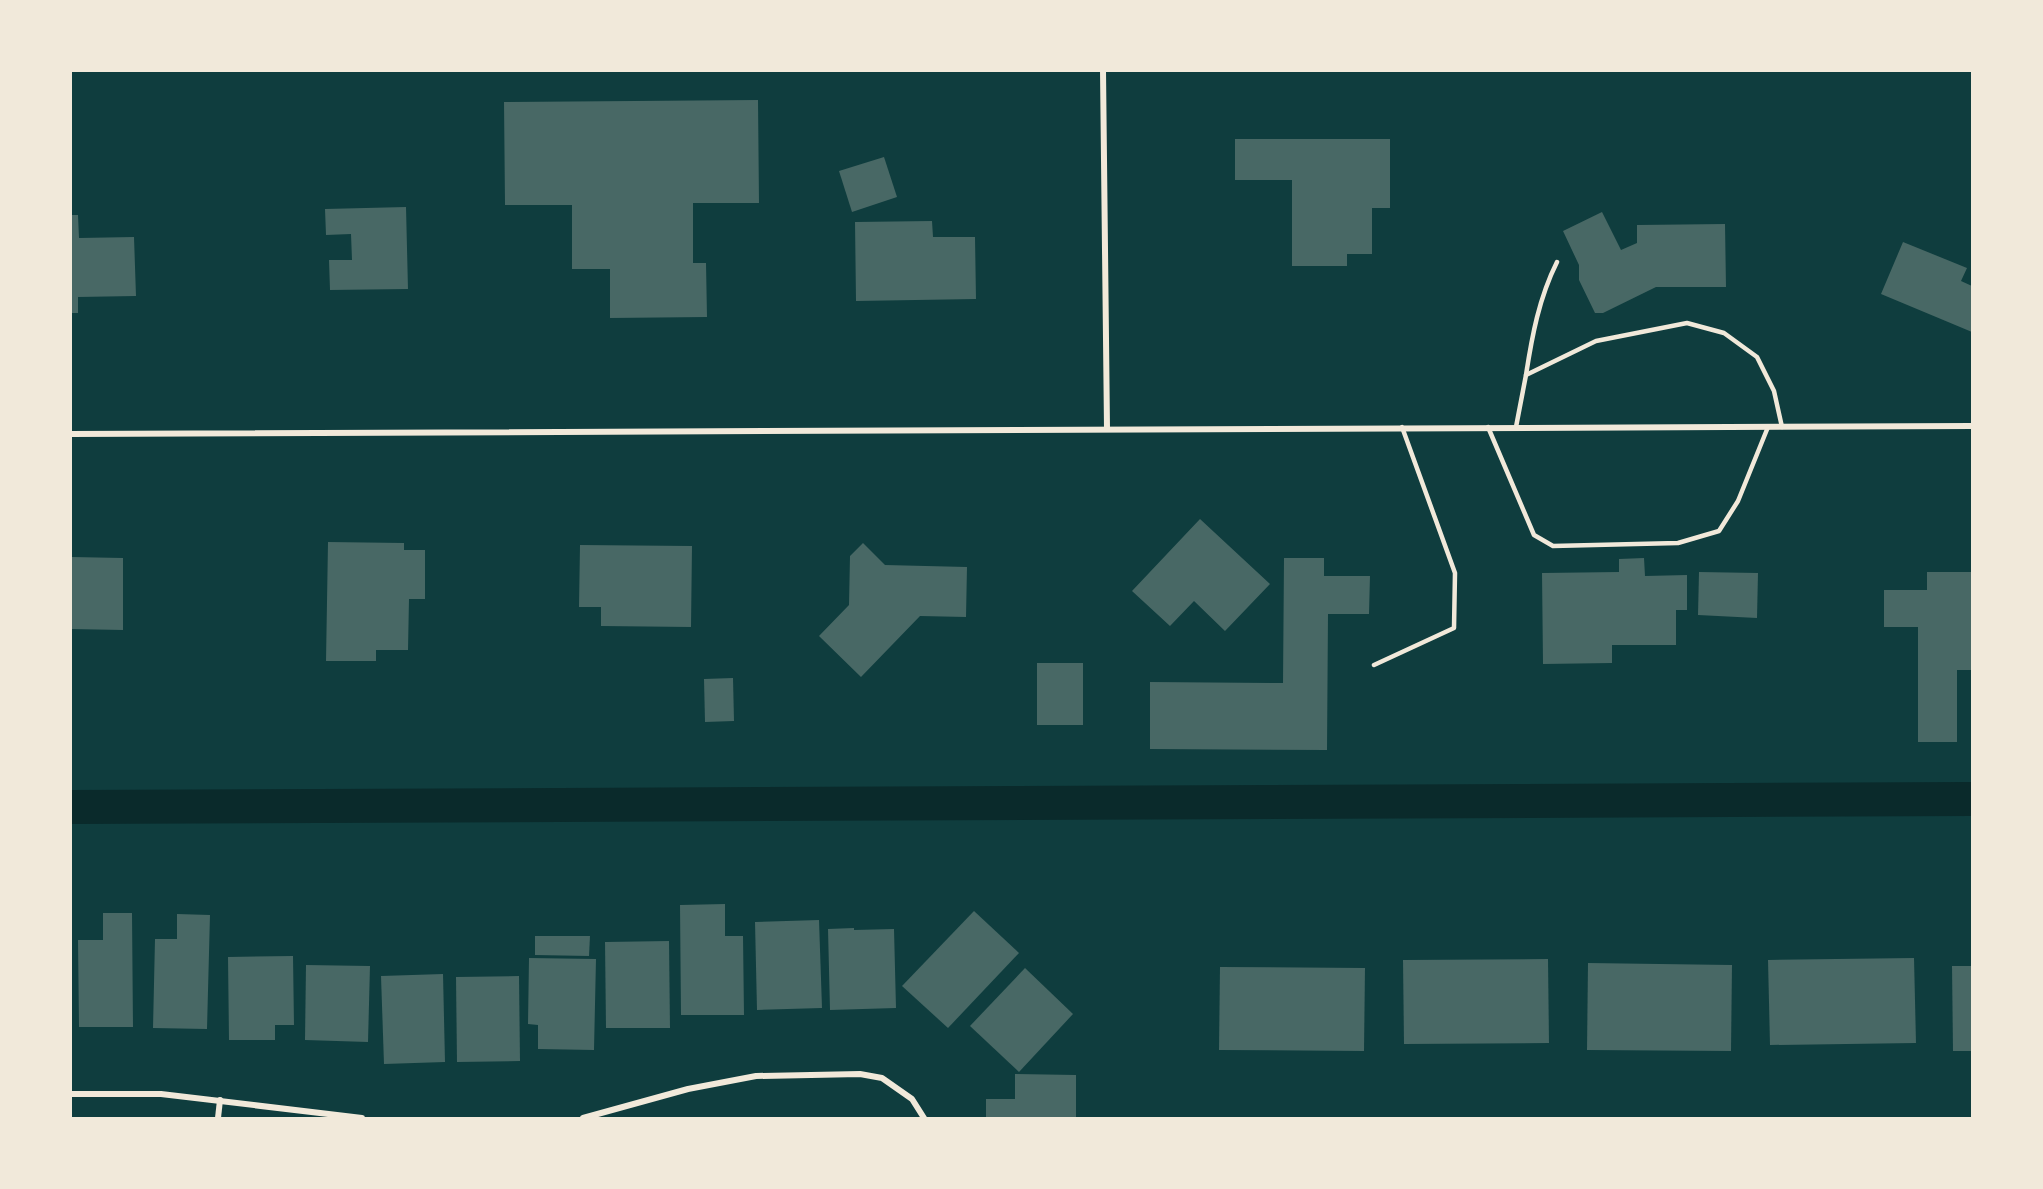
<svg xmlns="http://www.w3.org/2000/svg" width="2043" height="1189" font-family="Lato,sans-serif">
<rect width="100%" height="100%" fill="#0f3d3e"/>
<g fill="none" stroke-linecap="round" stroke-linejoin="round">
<polyline stroke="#0a2a2b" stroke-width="34" points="70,807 1972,799"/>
</g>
<g fill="#486865">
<polygon points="758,100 759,203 693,203 693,263 706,263 707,317 610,318 610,269 572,269 572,205 505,205 504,102"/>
<polygon points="1235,139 1390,139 1390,208 1372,208 1372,254 1347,254 1347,266 1292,266 1292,180 1235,180"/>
<polygon points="884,157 897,197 852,212 839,171"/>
<polygon points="406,207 408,289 330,290 329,260 352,260 351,234 326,235 325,209"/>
<polygon points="1602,212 1621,250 1637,243 1637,225 1725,224 1726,287 1656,287 1603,313 1595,313 1579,280 1579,265 1563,231"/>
<polygon points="70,215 78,215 79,238 134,237 136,296 78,297 78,313 70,313"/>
<polygon points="932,221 933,237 975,237 976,299 856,301 855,222"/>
<polygon points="1903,242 1967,268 1961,281 1972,286 1972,332 1881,294"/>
<polygon points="1200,519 1270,584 1225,631 1194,601 1170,626 1132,591"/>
<polygon points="328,542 404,543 404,550 425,550 425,599 409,599 408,650 376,650 376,661 326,661"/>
<polygon points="863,543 885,565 967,567 966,617 920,616 861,677 819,636 849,605 850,556"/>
<polygon points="580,545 692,546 691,627 601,626 601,607 579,607"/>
<polygon points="72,557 123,558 123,630 70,629"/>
<polygon points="1284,558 1324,558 1324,576 1370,576 1369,614 1328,614 1327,750 1150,749 1150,682 1283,683"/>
<polygon points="1644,558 1645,576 1687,575 1687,610 1676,610 1676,645 1612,645 1612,663 1543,664 1542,573 1619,572 1619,559"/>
<polygon points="1699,572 1758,573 1757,618 1698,615"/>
<polygon points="1927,572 1972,572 1972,670 1957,670 1957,742 1918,742 1918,627 1884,627 1884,590 1927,590"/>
<rect x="1037" y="663" width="46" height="62"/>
<polygon points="733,678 734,721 705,722 704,679"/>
<polygon points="725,904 725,936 743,936 744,1015 681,1015 680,905"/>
<polygon points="974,911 1019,953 948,1028 902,986"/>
<polygon points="103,913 132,913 133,1027 79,1027 78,940 103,940"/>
<polygon points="177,914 210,915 207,1029 153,1028 155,939 177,939"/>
<polygon points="819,920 822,1008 757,1010 755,922"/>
<polygon points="854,928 854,930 894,929 896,1008 830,1010 828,929"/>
<polygon points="535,936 590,936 589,956 535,955"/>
<polygon points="669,941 670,1028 606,1028 605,942"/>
<polygon points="293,956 294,1025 275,1025 275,1040 229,1040 228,957"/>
<polygon points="529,958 596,959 594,1050 538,1049 538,1025 528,1024"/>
<polygon points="1914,958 1916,1043 1770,1045 1768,960"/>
<polygon points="1548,959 1549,1043 1404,1044 1403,960"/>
<polygon points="1588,963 1732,965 1731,1051 1587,1050"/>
<polygon points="306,965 370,966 368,1042 305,1040"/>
<polygon points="1952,966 1972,966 1972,1051 1953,1051"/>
<polygon points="1220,967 1365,968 1364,1051 1219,1050"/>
<polygon points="1025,968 1073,1014 1019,1072 970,1026"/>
<polygon points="443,974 445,1062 384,1064 381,976"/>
<polygon points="519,976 520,1061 457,1062 456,977"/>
<polygon points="1015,1074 1076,1075 1076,1118 986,1118 986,1099 1015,1099"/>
</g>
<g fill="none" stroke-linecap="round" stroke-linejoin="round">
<g stroke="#f1e9da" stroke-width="4.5">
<path d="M1526,375C1532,336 1539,298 1557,262"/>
<polyline points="1488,427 1534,535 1553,546 1678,543 1719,531 1738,501 1768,427"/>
<polyline points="1516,427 1526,375 1596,341 1687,323 1724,333 1757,357 1774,391 1782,427"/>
<polyline points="1374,665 1454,628 1455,573 1402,427"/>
</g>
<g stroke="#f1e9da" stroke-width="6">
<polyline points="1103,70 1107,428"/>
<polyline points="70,434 1972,426"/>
<polyline points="70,1094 161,1094 362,1118"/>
<polyline points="218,1118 220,1100"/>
<polyline points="583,1118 688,1089 756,1076 860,1074 882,1078 912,1099 924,1118"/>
</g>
</g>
<rect width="2043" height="1189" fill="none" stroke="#f1e9da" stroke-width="144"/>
</svg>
